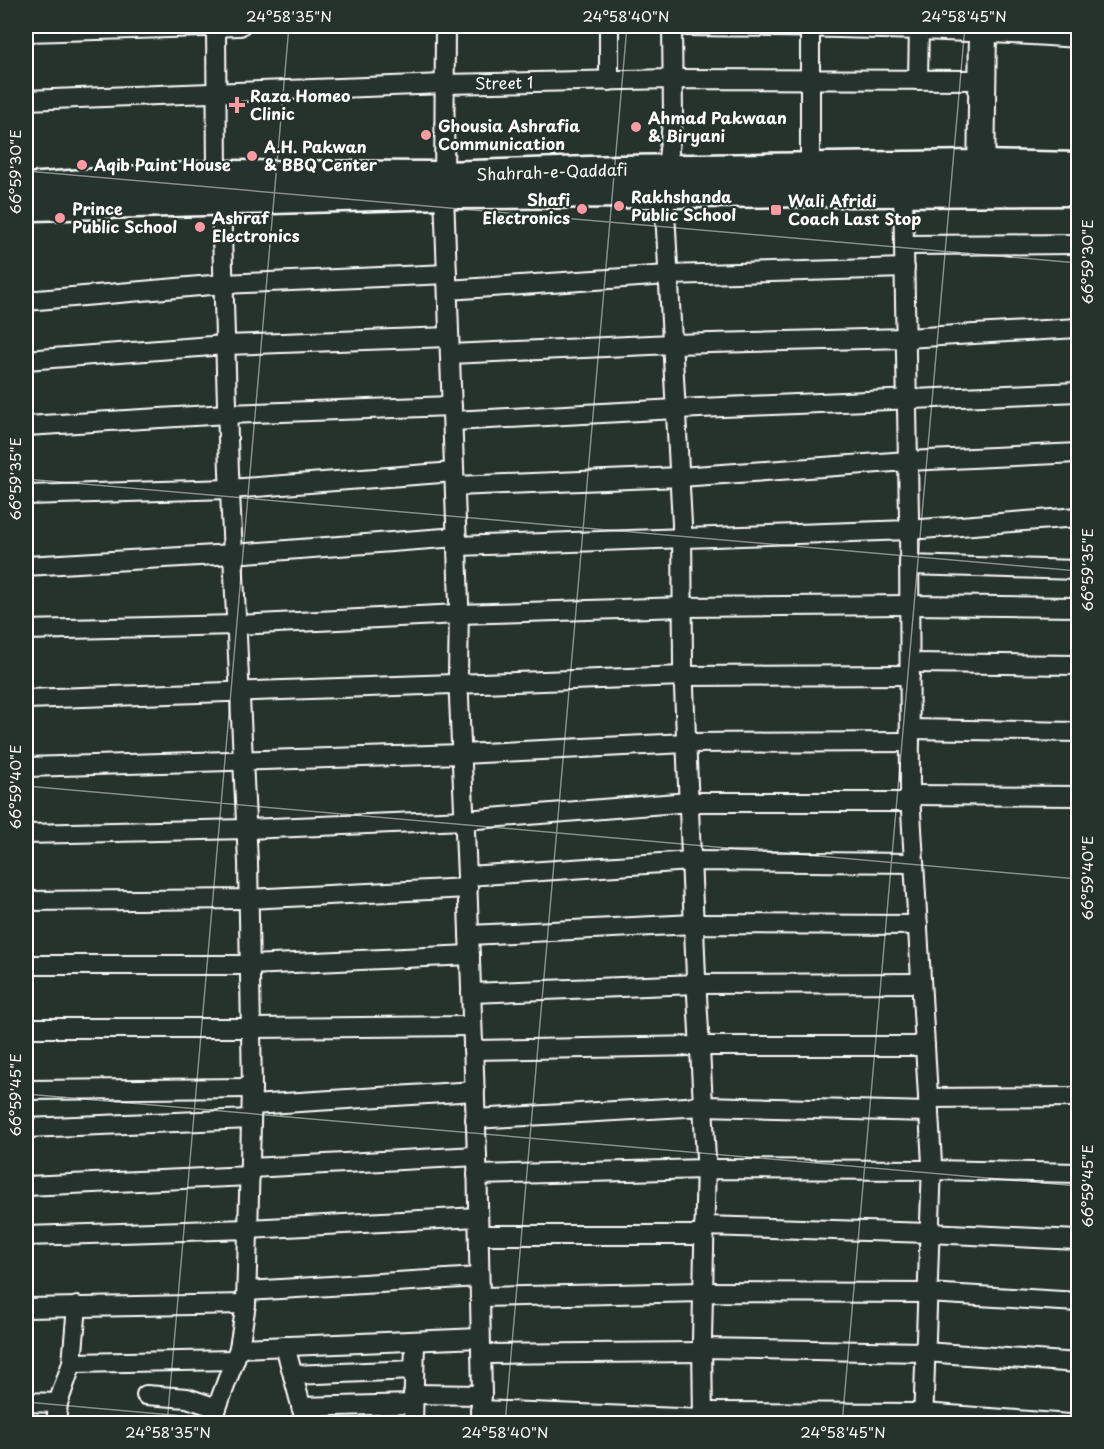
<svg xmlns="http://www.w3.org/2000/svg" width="1104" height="1449" font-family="'Playpen Sans',sans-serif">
<rect width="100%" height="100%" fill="#26332d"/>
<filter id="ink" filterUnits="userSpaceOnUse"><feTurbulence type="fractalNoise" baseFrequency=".0167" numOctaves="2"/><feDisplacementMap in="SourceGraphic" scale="12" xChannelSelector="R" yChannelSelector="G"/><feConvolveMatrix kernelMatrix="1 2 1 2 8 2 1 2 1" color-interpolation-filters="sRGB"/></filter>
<g filter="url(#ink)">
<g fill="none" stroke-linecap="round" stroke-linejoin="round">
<defs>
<g id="street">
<polyline points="445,26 444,194 459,603 458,676 467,876 477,1156 482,1395 479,1424"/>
<polyline points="609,26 609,81"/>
<polyline points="672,26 673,115 664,193 682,524 683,664 696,977 706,1159 702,1340 703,1424"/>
<path d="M687,26C818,27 948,29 1078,38"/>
<polyline points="810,26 810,167"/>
<polyline points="26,32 240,26"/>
<polyline points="918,80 919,26"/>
<polyline points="26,100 444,84 672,79 982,80"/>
<polyline points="903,192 909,516 910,795 932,1163 923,1424"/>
<polyline points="904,245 1078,244"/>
<polyline points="448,290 668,275 905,268"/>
<polyline points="26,301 223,284 447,274"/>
<polyline points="450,354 672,344 906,338 1078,328"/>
<polyline points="26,360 225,345 449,337"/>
<polyline points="453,421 676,409 1078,392"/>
<polyline points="26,426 227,414 452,406"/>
<polyline points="455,486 680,477 908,461 1078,453"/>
<polyline points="26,495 230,489 454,472"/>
<polyline points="457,546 909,530 1078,517"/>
<polyline points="909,565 1078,570"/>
<polyline points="26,566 233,554 457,537"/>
<polyline points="26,630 236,625 459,614 683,607 909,605 1078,607"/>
<polyline points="910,663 1078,665"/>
<polyline points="26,699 684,676 910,675"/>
<polyline points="910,729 1078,732"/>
<polyline points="26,767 462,754 686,743 910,742"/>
<polyline points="910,795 1078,796"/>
<polyline points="26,834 246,829 465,820 689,802 910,802"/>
<polyline points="467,876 691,861 914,863"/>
<polyline points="26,901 248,899 468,888"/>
<polyline points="469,935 694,924 918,925"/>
<polyline points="26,965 250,965 470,955"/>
<polyline points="471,993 696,984 921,983"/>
<polyline points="26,1028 251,1028 472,1026"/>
<polyline points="473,1050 700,1046 925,1046"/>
<polyline points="26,1090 252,1088"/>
<polyline points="928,1098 1078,1097"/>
<polyline points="252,1105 475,1091"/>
<polyline points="475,1119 703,1106 929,1112"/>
<polyline points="26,1128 251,1119"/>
<polyline points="250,1168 477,1156"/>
<polyline points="477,1175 706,1169 932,1170 1078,1173"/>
<polyline points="26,1186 250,1176"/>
<polyline points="704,1226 929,1233 1078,1240"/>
<polyline points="479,1235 704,1235"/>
<polyline points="26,1236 248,1229 478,1217"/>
<polyline points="247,1291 479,1277"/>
<polyline points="480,1297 703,1292 927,1293 1078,1302"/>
<polyline points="26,1308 246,1304"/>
<polyline points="285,1346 306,1424"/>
<polyline points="239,1348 480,1338"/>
<polyline points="702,1348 925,1352 1078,1363"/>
<polyline points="481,1354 702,1352"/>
<polyline points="72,1363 235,1360"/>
<polyline points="293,1375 414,1370"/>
<polyline points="413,1394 482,1395"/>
<polyline points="146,1395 187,1398 217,1408"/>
<polyline points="26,1402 58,1403"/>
<polyline points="301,1407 413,1404"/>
<polyline points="480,1410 703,1419"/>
<polyline points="703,1412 923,1413 1070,1424"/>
<polyline points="56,1424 58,1403 72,1363 77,1306"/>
<polyline points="211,1424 239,1348 246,1304 252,1088 248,862 229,472 221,200 217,175 216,26"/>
<polyline points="413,1424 415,1341"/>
</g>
<polyline id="secondary" points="981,184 983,26"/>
<g id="primary">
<polyline points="26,188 217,175 444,176 618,170 981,165 1078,167"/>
<polyline points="34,206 444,194 1078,191"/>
</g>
</defs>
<use href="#street" stroke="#fff" stroke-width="22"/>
<use href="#secondary" stroke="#fff" stroke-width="30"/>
<use href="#primary" stroke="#fff" stroke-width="33"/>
<use href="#street" stroke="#26332d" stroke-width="18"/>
<use href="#secondary" stroke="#26332d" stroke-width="26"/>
<use href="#primary" stroke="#26332d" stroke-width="28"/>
</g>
</g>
<path fill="none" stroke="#fff" stroke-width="1.5" stroke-opacity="0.45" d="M26,171L1078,263M26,479L1078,571M26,786L1078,879M26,1094L1078,1186M26,1402L272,1424M167,1424L289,26M505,1424L627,26M842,1424L965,26"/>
<g fill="#ff9aa2" stroke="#26332d" stroke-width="2">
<path d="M234 96h6v6h6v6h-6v6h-6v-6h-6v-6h6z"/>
<circle cx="636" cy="127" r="6"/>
<circle cx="426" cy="135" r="6"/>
<circle cx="252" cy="156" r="6"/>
<circle cx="82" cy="165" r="6"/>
<circle cx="619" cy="206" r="6"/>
<circle cx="582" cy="209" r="6"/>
<rect x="770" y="204" width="12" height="12" rx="3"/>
<circle cx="60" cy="218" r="6"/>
<circle cx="200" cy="227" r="6"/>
</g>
<g text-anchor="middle" stroke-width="4.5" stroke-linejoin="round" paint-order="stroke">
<g font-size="16" fill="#fff" stroke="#26332d">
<text transform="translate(504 83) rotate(-1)" y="6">Street 1</text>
<text transform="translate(552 172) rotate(-2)" y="6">Shahrah-e-Qaddafi</text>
</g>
<g font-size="16" font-weight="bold" fill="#fff" stroke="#26332d" text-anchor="start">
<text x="250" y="102">Raza Homeo<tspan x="250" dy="18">Clinic</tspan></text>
<text x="648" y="124">Ahmad Pakwaan<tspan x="648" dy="18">&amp; Biryani</tspan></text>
<text x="438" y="132">Ghousia Ashrafia<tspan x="438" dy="18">Communication</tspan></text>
<text x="264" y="153">A.H. Pakwan<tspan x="264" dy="18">&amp; BBQ Center</tspan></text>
<text x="94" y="171">Aqib Paint House</text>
<text x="631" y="203">Rakhshanda<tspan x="631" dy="18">Public School</tspan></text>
<text x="570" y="206" text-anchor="end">Shafi<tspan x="570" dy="18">Electronics</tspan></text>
<text x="788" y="207">Wali Afridi<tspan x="788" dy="18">Coach Last Stop</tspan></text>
<text x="72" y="215">Prince<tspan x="72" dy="18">Public School</tspan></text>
<text x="212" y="224">Ashraf<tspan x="212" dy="18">Electronics</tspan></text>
</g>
</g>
<rect width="1104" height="1449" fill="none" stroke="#26332d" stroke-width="66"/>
<rect x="33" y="33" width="1038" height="1383" fill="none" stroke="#fff" stroke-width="2"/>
<g font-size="15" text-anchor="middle" fill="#fff">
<text x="289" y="22">24°58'35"N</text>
<text x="626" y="22">24°58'40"N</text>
<text x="964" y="22">24°58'45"N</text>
<text transform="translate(16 172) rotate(-90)" y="5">66°59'30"E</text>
<text transform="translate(1088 262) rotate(-90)" y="5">66°59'30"E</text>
<text transform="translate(16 479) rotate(-90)" y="5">66°59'35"E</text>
<text transform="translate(1088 570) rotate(-90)" y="5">66°59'35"E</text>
<text transform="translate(16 787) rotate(-90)" y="5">66°59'40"E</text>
<text transform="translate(1088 878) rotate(-90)" y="5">66°59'40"E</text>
<text transform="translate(16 1095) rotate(-90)" y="5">66°59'45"E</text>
<text transform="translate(1088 1186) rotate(-90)" y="5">66°59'45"E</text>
<text x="168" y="1438">24°58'35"N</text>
<text x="505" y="1438">24°58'40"N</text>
<text x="843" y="1438">24°58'45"N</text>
</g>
</svg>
